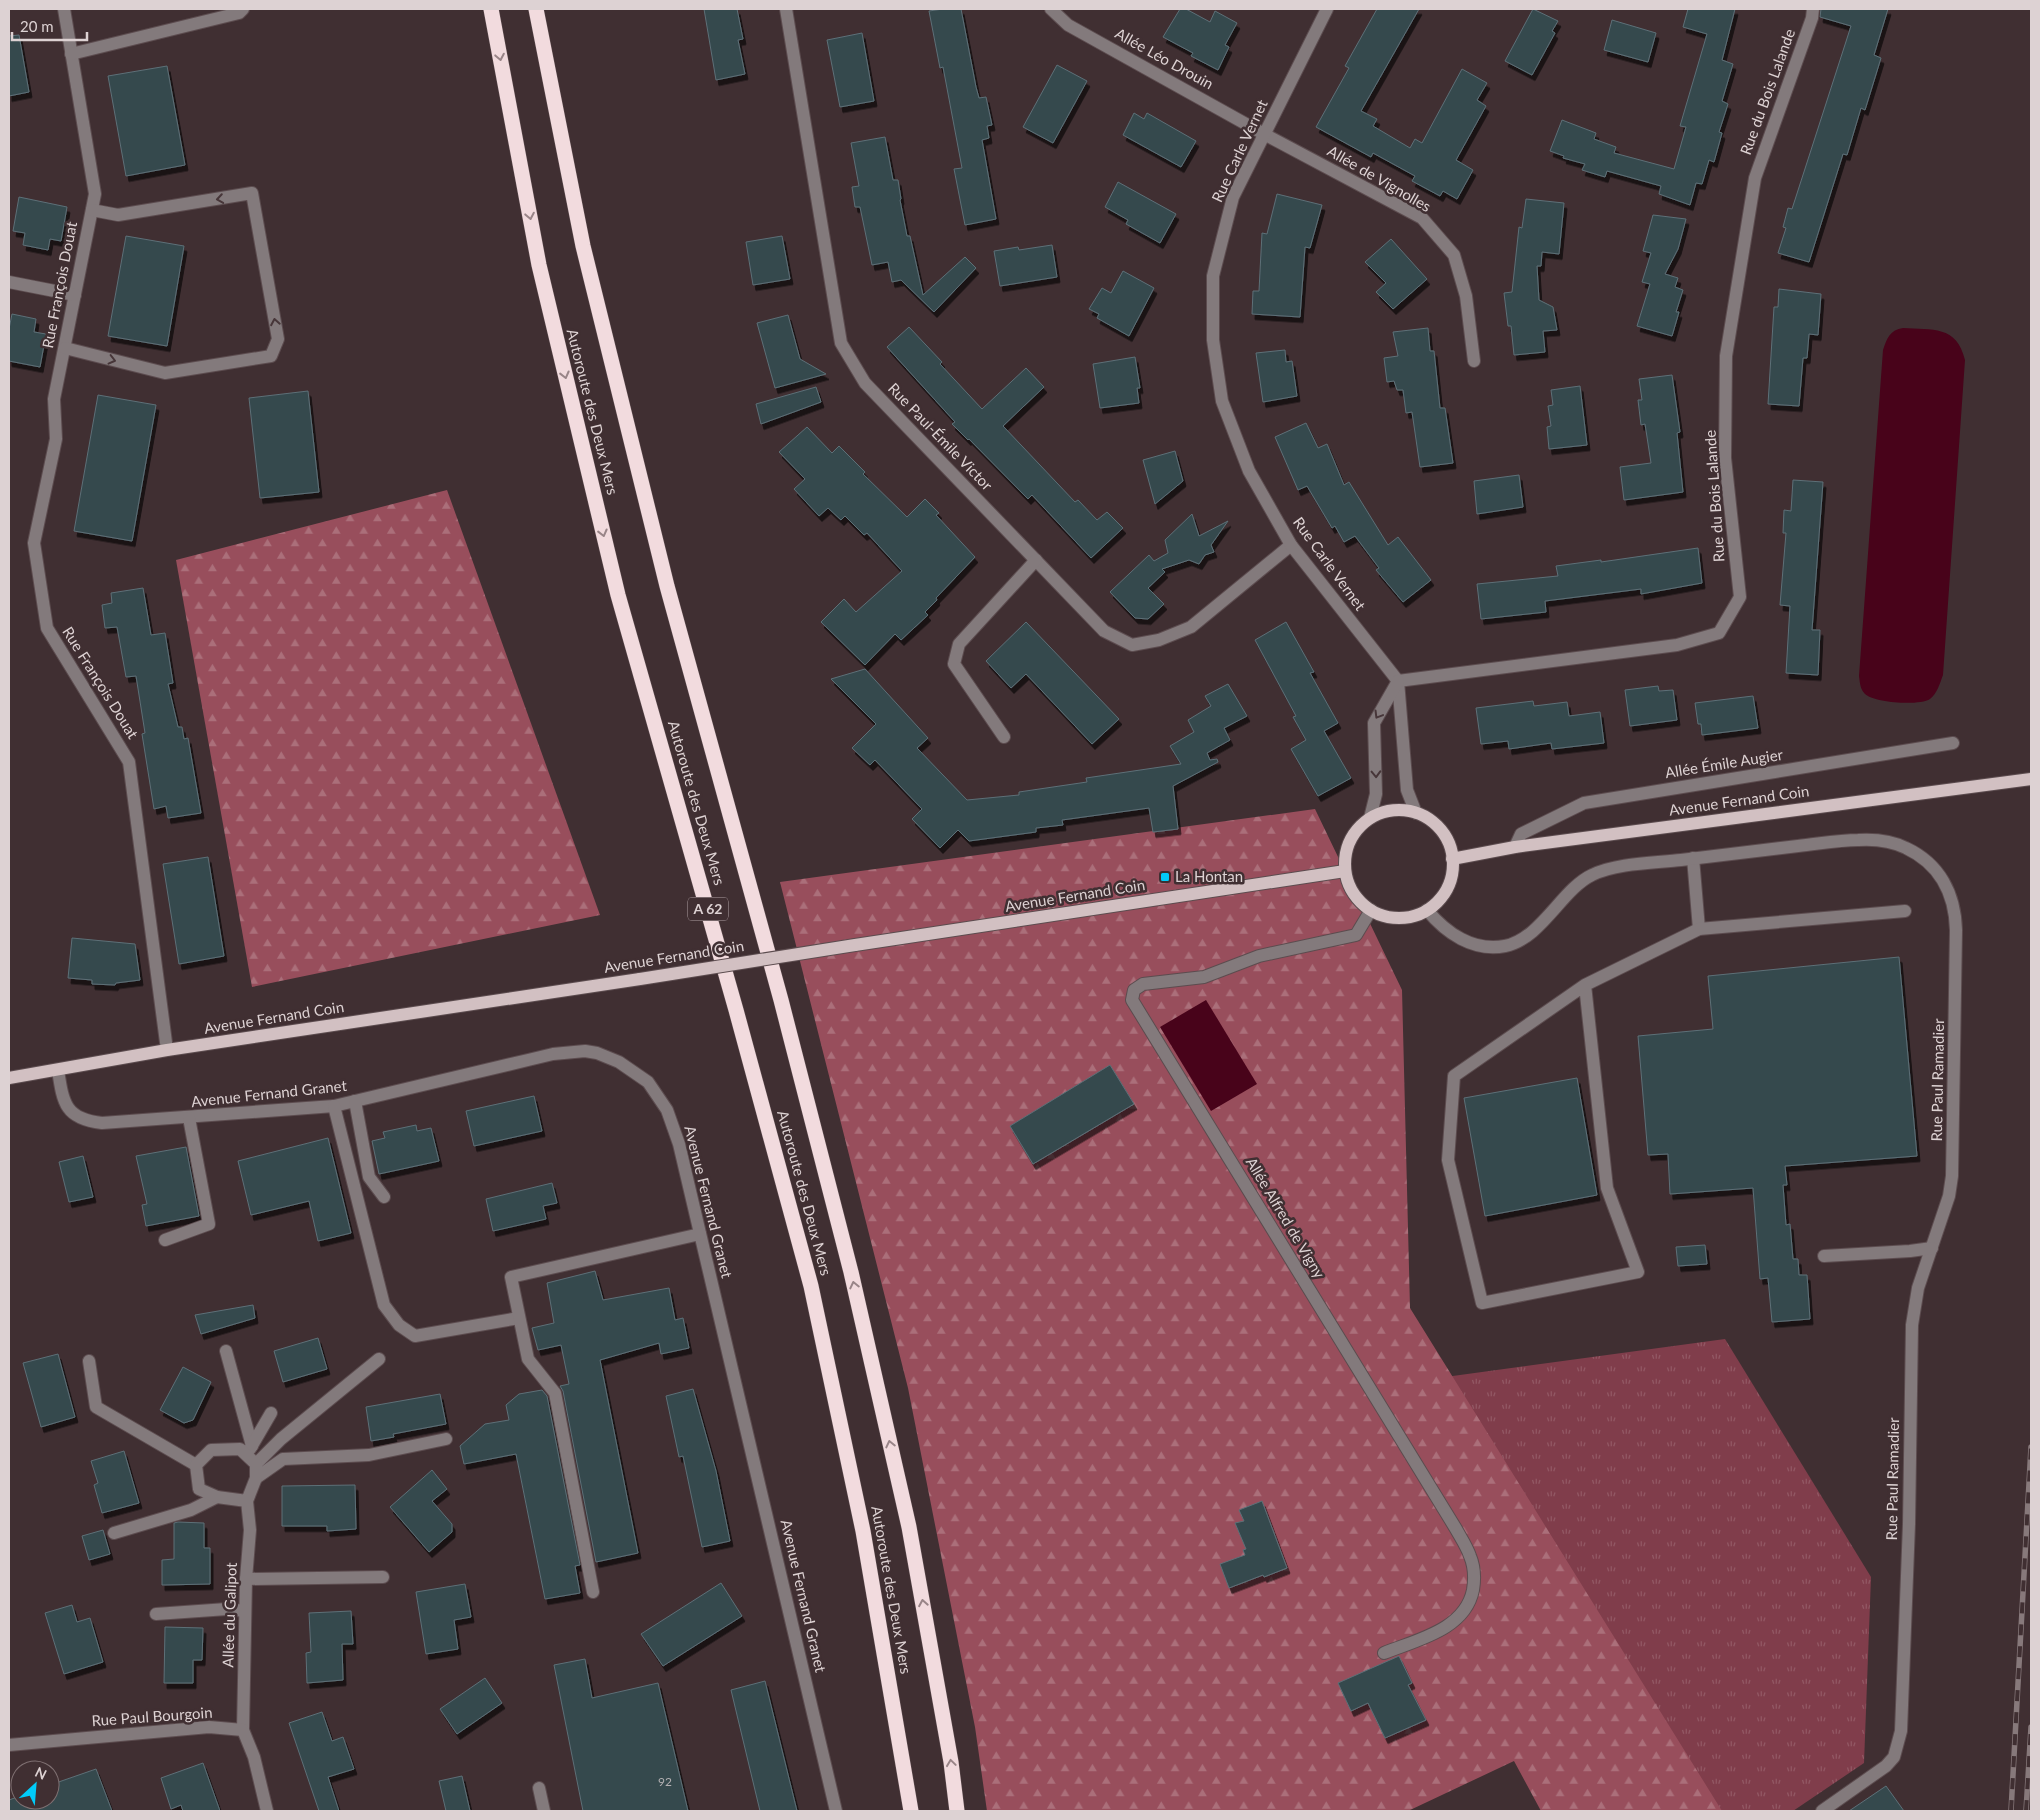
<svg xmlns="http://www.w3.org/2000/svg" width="2040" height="1820" font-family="Lato,sans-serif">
<defs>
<pattern id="grass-tufts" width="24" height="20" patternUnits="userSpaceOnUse" patternTransform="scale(1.25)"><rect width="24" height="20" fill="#803d4b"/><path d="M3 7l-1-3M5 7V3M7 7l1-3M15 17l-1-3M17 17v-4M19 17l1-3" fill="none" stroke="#925864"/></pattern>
<pattern id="forest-firs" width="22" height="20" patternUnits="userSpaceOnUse" patternTransform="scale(1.25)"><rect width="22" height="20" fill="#984e5c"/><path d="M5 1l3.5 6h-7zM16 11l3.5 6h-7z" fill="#ab6f7a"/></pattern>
<filter id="shadow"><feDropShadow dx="3" dy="5.5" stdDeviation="0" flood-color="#0009"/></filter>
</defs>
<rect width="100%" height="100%" fill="#402f32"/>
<polygon fill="url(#grass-tufts)" points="1725,1339 1871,1577 1864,1763 1793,1811 1696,1811 1438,1378"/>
<g fill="url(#forest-firs)">
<polygon points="447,490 600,915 252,987 176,560"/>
<polygon points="1315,809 1402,990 1410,1308 1722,1811 1541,1811 1514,1761 1408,1811 987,1811 975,1727 908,1388 780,882"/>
</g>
<g fill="#48031a">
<path d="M1903,328C1932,330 1957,325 1965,360L1943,675C1940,683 1937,694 1930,699C1919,706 1875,703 1865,694C1860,689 1860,683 1859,676L1883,350C1887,338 1890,330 1903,328Z"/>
<polygon points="1206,1000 1257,1084 1211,1111 1160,1027"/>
</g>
<g fill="#36484e" stroke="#5d7077" filter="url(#shadow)">
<polygon points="704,9 737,9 743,39 738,40 745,74 716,80"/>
<polygon points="943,9 961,9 976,87 979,98 986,97 992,125 987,126 989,138 982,140 996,219 965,225 954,169 962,168 943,67 940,68 929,11"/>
<polygon points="1180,9 1186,9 1210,22 1215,11 1237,23 1225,45 1229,47 1218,70 1191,56 1193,53 1163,37"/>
<polygon points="1377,9 1419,9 1361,111 1377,119 1373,126 1410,148 1415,139 1422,143 1462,69 1487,83 1477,100 1486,106 1456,160 1473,170 1457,199 1443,191 1440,196 1412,181 1415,176 1373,153 1371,157 1316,127 1349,68 1345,66"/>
<polygon points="1533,9 1558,21 1552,31 1555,33 1532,75 1505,61"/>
<polygon points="1688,9 1735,9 1722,60 1733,64 1722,101 1728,104 1719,132 1722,133 1714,162 1709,160 1702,184 1696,183 1690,205 1659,194 1661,186 1607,171 1605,177 1582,170 1585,164 1563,158 1564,156 1550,151 1562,120 1596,133 1594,139 1616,147 1614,153 1674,169 1686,127 1680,126 1707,34 1683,27"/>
<polygon points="1821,9 1888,9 1874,55 1881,58 1865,110 1861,108 1847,155 1843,154 1809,262 1778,253 1786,228 1783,227 1788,208 1792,209 1851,26 1820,17"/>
<polygon points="1612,20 1656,33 1648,62 1604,50"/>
<polygon points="862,33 874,101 840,107 827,40"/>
<polygon points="19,35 29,92 9,96 9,36"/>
<polygon points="1057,65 1087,81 1053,143 1023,127"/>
<polygon points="167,66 185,165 126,176 108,76"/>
<polygon points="1134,113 1144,119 1147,113 1196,141 1181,167 1123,135"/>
<polygon points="885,137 893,180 898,180 901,199 900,200 907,236 910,236 923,295 965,257 976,268 934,312 901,280 892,282 888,262 872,265 860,207 855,207 852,187 859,186 851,143"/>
<polygon points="1118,182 1176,214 1160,243 1126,224 1128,220 1105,207"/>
<polygon points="1277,194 1322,205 1310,248 1305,247 1300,317 1252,314 1253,291 1259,291 1262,233 1267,234"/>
<polygon points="19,197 67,207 61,241 50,239 48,250 23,245 25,233 13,231"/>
<polygon points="1526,199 1564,203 1559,254 1542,252 1541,266 1537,266 1539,300 1553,307 1557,330 1543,331 1545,352 1514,355 1511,326 1508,326 1504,293 1512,292 1519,227 1522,228"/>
<polygon points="1653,215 1686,219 1678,249 1665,274 1678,278 1675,287 1683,290 1676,312 1679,312 1672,336 1637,326 1650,284 1642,282 1651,253 1643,251"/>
<polygon points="126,236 184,246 167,346 108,336"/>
<polygon points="782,236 790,279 753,285 746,242"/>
<polygon points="1391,239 1427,279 1393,309 1376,292 1386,283 1365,262"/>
<polygon points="1052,245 1057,277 1000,286 994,251 1018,247 1019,250"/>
<polygon points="1123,271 1154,288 1129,336 1097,318 1099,314 1089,309 1102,288 1111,293"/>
<polygon points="1779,289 1821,294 1818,335 1809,334 1807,358 1803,358 1799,406 1768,404 1774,307 1778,307"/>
<polygon points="12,314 36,319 34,332 46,334 40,367 9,361 9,329"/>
<polygon points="788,315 800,359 826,374 775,388 757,323"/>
<polygon points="909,327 942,362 940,364 982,409 1026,368 1044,387 1003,426 1075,502 1078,500 1097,520 1107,512 1123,528 1091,558 1032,495 1028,499 969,439 968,440 952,424 955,422 887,347"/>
<polygon points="1428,328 1430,351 1434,351 1440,408 1445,408 1453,463 1420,467 1412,412 1406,413 1403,390 1397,390 1394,381 1387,382 1384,358 1398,356 1393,332"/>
<polygon points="1285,350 1286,362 1292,361 1297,396 1263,402 1256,353"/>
<polygon points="1135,357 1140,388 1137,388 1139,403 1100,408 1093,364"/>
<polygon points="1672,375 1680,432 1677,433 1683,492 1624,500 1620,467 1651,463 1645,424 1641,425 1638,400 1642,400 1639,379"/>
<polygon points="1580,386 1587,445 1549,449 1547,427 1551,426 1548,406 1553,405 1551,390"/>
<polygon points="816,387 821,402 761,424 756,404"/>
<polygon points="308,391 319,492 260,498 249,398"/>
<polygon points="98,395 156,405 132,541 74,531"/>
<polygon points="1306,423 1318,448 1327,444 1344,485 1349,482 1388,545 1398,537 1431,580 1403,602 1376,570 1379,568 1355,536 1344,542 1335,526 1332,528 1307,486 1298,490 1275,437"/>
<polygon points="807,427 832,453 839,446 865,472 863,474 907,517 925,499 939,513 936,515 975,557 936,598 937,600 925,612 928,615 901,640 895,634 865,665 821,622 844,599 856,612 902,571 867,533 864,535 845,516 841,520 828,508 819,516 794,489 805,479 779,452"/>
<polygon points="1175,451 1183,481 1155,504 1143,460"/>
<polygon points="1519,475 1523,507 1477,514 1474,481"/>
<polygon points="1793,480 1823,482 1812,630 1820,630 1818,675 1786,673 1790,606 1780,605 1786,533 1783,533 1784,510 1791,511"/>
<polygon points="1192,514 1199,536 1228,521 1211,545 1214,552 1205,555 1199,564 1189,560 1162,569 1165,572 1148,588 1164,604 1148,619 1135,618 1110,592 1149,555 1154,561 1168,553 1165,540"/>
<polygon points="1698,548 1702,583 1641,594 1641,589 1545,601 1546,612 1481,619 1477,584 1558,576 1556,566 1601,560 1601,562"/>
<polygon points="143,588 151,635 165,633 173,683 168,684 178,727 182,727 184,739 188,738 201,813 168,818 166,806 154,809 142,734 145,733 136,676 126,677 117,627 105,628 102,605 112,603 111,593"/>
<polygon points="1026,622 1119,719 1092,744 1026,674 1011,688 986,661"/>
<polygon points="1286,622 1314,672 1310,673 1338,723 1324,731 1351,778 1318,796 1291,749 1306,740 1293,717 1296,716 1255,640"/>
<polygon points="865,669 928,738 917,748 967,800 1019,795 1019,792 1087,782 1086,778 1181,764 1170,746 1194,732 1188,720 1211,706 1205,696 1228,684 1247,716 1224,728 1230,740 1207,753 1210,760 1217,759 1218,762 1173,786 1178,829 1153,832 1149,808 1062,820 1063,825 1036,828 1036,832 969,841 958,830 940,848 912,819 922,809 875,760 870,765 852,748 876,724 831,679"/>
<polygon points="1658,686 1659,691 1673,690 1677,720 1630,726 1625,690"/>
<polygon points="1753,696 1758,728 1702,735 1701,724 1698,724 1695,703"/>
<polygon points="1533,701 1534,706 1567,702 1569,716 1600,712 1604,743 1552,749 1551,743 1509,749 1508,741 1481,744 1476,708"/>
<polygon points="208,857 224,956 179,964 163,864"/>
<polygon points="72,938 135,944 140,980 116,983 115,985 92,984 92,980 68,978"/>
<polygon points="1899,957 1917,1156 1785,1166 1787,1185 1783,1185 1786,1225 1790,1224 1793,1259 1798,1259 1799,1275 1807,1275 1810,1319 1772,1322 1768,1278 1760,1279 1753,1188 1670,1194 1668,1154 1648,1155 1638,1036 1713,1029 1708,976"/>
<polygon points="1110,1065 1134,1104 1033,1164 1010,1126"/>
<polygon points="1577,1078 1597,1195 1485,1216 1464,1098"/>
<polygon points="534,1096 542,1131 474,1146 466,1111"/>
<polygon points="416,1125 417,1131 431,1128 439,1161 379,1174 372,1141 385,1138 383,1132"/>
<polygon points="328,1138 351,1233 318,1241 309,1201 251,1215 238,1161"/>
<polygon points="186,1147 199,1216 146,1226 142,1205 147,1204 136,1156"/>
<polygon points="83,1156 93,1197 69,1202 59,1162"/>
<polygon points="552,1183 557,1203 543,1206 546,1219 493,1231 486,1199"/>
<polygon points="1705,1245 1707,1264 1678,1266 1676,1247"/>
<polygon points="595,1271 603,1300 669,1288 675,1320 683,1318 689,1348 661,1354 659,1343 600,1360 638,1553 596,1562 563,1391 560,1386 569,1384 561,1345 538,1350 532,1328 554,1323 547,1283"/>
<polygon points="253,1305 255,1318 201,1334 195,1315"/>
<polygon points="318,1338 327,1369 283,1382 274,1351"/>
<polygon points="58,1354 75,1417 41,1427 23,1363"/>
<polygon points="183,1367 211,1382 193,1420 184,1423 160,1410"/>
<polygon points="693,1389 716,1471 730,1541 702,1547 683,1456 679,1457 666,1396"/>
<polygon points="542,1390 547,1396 580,1565 575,1566 580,1593 545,1599 516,1454 464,1464 460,1446 485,1424 509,1420 506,1405 519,1394"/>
<polygon points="440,1394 446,1424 393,1434 394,1437 371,1441 366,1407"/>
<polygon points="124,1451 139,1503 102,1513 94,1485 98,1483 91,1461"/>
<polygon points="432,1470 447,1489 432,1501 452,1524 452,1532 429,1552 390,1507"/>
<polygon points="355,1485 356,1529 327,1531 327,1526 282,1526 282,1486"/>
<polygon points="1262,1501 1287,1568 1264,1577 1263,1575 1229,1588 1220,1564 1245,1555 1243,1550 1246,1549 1235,1523 1244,1521 1239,1510"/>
<polygon points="178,1522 204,1523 204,1548 210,1548 210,1584 162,1585 162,1560 174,1559 174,1523"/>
<polygon points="103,1530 110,1554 89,1560 82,1536"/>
<polygon points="721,1583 742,1616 663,1666 641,1634"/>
<polygon points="465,1584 471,1617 454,1620 458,1649 426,1654 416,1592"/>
<polygon points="72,1605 77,1622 90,1618 103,1662 64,1674 45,1613"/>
<polygon points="351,1611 353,1644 342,1644 343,1680 307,1683 306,1653 311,1652 309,1613"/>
<polygon points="165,1627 203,1628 202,1660 193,1660 193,1683 164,1683"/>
<polygon points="1399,1656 1412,1683 1408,1685 1426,1720 1385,1738 1368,1703 1351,1711 1338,1683"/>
<polygon points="585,1659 592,1698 658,1683 688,1811 583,1811 554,1665"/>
<polygon points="485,1678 502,1703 457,1734 440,1709"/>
<polygon points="765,1681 797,1811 760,1811 731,1690"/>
<polygon points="322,1712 332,1741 343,1737 354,1769 328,1777 339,1811 319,1811 289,1723"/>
<polygon points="203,1763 220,1811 183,1811 181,1805 171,1809 161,1778"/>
<polygon points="96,1769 112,1811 9,1811 9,1800 20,1796 20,1800 50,1800 50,1785"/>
<polygon points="462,1776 470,1811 446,1811 439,1781"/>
<polygon points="1886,1786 1904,1811 1849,1811"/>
</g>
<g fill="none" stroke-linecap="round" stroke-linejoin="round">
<defs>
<g id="minor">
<polyline points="64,9 95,194 54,399 56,439 34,543 47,628 129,762 167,1050"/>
<polyline points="786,9 841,343 865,383 1104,631 1132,645 1159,640 1191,627 1291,545"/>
<polyline points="1051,9 1068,25 1264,134 1422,218 1454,255 1466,296 1474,361"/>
<polyline points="1327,9 1233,197 1213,276 1213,340 1222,401 1249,471 1291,545 1398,681 1407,790 1416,813"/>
<polyline points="71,54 239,13 243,9"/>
<polyline points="9,282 75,295"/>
<polyline points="65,348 165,373 271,356 278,339 252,193 118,215 92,210"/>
<polyline points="1398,681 1677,645 1719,633 1740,597 1725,458 1726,356 1755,178 1812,18 1813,9"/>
<polyline points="1004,737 954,664 959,644 1036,560"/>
<polyline points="1370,818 1376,794 1374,723 1398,681"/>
<polyline points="1515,847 1521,834 1584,803 1953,743"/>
<polyline points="1693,858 1699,929"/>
<path d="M1371,910L1356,935L1259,956L1204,977L1143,984L1134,990L1132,1000L1456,1529C1461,1538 1467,1547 1470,1556C1475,1568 1475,1578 1473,1590C1465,1630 1416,1640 1384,1653"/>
<path d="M1427,910C1446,933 1473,952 1505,946C1541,939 1562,889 1592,875C1616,863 1654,863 1681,860C1720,855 1759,851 1798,846C1818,844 1838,840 1858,840C1874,839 1892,841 1906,848C1940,864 1955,894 1956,930L1952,1176L1949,1196L1918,1288L1912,1325L1909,1524L1901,1731L1894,1757L1886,1766L1822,1811"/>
<polyline points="1585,985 1607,1188 1638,1272 1482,1303 1448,1160 1454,1076 1585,985 1699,929 1905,911"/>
<path d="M58,1070C63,1103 65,1119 102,1123L334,1106L528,1060L553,1054L585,1051L597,1053L619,1062L648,1082L667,1110L679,1144L836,1811"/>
<polyline points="355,1101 369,1177 384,1197"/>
<polyline points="334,1106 384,1305 399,1325 415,1336 519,1318"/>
<polyline points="165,1240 209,1224 189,1118"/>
<polyline points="1824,1256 1910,1251 1932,1248"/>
<polyline points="226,1351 252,1446"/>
<polyline points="89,1361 96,1407 196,1465"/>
<polyline points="250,1449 271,1413"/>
<polyline points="256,1464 281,1439 379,1359"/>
<polyline points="256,1478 283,1459 369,1455 446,1439"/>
<polyline points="114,1533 191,1510 217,1497"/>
<polyline points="246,1579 383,1577"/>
<polyline points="593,1592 555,1393 528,1359 511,1277 700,1234"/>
<polyline points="156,1614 227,1609 245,1611"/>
<polyline points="243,1730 246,1579 250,1530 247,1501 256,1478 256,1464 240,1449 211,1450 196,1465 199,1489 217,1497 247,1501"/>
<polyline points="9,1745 209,1727 243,1730 254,1757 267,1811"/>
<polyline points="539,1788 544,1811"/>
</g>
<g id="major">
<circle cx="1399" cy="864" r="54"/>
<polyline points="1452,859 1515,847 2031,779"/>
<polyline points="855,945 1345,871"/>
<polyline points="9,1078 167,1050 640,979"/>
</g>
<g id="highway">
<polyline points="491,9 539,265 618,595 736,1010 811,1286 863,1531 911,1811"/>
<polyline points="536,9 583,246 667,586 781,1000 851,1272 909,1527 951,1762 957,1811"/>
</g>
</defs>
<use href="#minor" stroke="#5c4c4f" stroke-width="14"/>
<use href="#major" stroke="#5c4c4f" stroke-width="14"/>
<use href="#highway" stroke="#5c4c4f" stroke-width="16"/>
<use href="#minor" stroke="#837a7c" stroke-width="12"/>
<use href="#major" stroke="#d2c0c2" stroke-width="12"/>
<use href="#highway" stroke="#f2dbde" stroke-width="15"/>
<defs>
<g id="rail">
<polyline points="2011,1811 2031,1447"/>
<polyline points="2026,1811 2031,1727"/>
</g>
</defs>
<use href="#rail" stroke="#87797b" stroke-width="5.5"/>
<use href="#rail" stroke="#402f32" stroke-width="4" stroke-dasharray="11" stroke-linecap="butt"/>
<defs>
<polyline id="major-bridge" points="640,979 855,945"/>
</defs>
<use href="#major-bridge" stroke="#5c4c4f" stroke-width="14" stroke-linecap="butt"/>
<use href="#major-bridge" stroke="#d2c0c2" stroke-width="12"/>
</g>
<defs><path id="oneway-chevron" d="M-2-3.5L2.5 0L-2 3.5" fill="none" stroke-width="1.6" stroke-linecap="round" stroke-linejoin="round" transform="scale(1.25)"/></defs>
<g stroke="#998588">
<use href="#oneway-chevron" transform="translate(500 57) rotate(79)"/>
<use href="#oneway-chevron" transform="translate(530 216) rotate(79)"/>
<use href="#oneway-chevron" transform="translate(565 375) rotate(76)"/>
<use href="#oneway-chevron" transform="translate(603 533) rotate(76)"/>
<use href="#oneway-chevron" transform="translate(854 1285) rotate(-103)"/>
<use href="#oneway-chevron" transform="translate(890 1444) rotate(-103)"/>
<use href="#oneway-chevron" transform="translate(923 1603) rotate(-100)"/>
<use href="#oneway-chevron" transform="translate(951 1763) rotate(-98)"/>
</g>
<g stroke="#473639">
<use href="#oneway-chevron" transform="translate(220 199) rotate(171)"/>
<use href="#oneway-chevron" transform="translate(275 322) rotate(-100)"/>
<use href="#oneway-chevron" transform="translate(112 360) rotate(14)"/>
<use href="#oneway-chevron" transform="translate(1378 715) rotate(121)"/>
<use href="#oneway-chevron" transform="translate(1376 774) rotate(88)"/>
</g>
<rect fill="#01cbf9" stroke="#402f32" stroke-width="2" x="1160" y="872" width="10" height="10" rx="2.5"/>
<g text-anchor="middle" stroke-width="5" stroke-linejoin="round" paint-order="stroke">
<g font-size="12" fill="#b3b0b2">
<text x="665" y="1786">92</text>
</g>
<rect fill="#402f32" stroke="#aea1a3" stroke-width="1" x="688" y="897.5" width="40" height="23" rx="4"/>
<g font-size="14" font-weight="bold" fill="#ddd2d3">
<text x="708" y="914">A 62</text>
</g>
<g font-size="15" fill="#ddd2d3" stroke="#402f32">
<text transform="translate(1164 59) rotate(29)" y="5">Allée Léo Drouin</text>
<text transform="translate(1768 92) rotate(-70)" y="5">Rue du Bois Lalande</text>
<text transform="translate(1240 151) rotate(-65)" y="5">Rue Carle Vernet</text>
<text transform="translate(1379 179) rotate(30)" y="5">Allée de Vignolles</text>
<text transform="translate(60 285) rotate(-79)" y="5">Rue François Douat</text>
<text transform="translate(592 412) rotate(76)" y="5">Autoroute des Deux Mers</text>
<text transform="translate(940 437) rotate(46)" y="5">Rue Paul-Émile Victor</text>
<text transform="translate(1715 496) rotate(-94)" y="5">Rue du Bois Lalande</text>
<text transform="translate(1329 564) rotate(54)" y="5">Rue Carle Vernet</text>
<text transform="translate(100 683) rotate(58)" y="5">Rue François Douat</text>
<text transform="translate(1724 764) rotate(-9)" y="5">Allée Émile Augier</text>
<text transform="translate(1739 801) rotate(-8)" y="5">Avenue Fernand Coin</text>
<text transform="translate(696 803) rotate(74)" y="5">Autoroute des Deux Mers</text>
<text transform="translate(1075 896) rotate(-9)" y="5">Avenue Fernand Coin</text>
<text transform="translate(674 957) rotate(-9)" y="5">Avenue Fernand Coin</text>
<text transform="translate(274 1018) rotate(-9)" y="5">Avenue Fernand Coin</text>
<text transform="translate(1938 1080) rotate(-89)" y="5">Rue Paul Ramadier</text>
<text transform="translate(269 1094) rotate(-6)" y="5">Avenue Fernand Granet</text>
<text transform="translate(804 1193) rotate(75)" y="5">Autoroute des Deux Mers</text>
<text transform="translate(708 1202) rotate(76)" y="5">Avenue Fernand Granet</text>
<text transform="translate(1285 1218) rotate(59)" y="5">Allée Alfred de Vigny</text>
<text transform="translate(1893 1479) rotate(-89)" y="5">Rue Paul Ramadier</text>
<text transform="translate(891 1590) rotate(80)" y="5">Autoroute des Deux Mers</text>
<text transform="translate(803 1596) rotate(77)" y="5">Avenue Fernand Granet</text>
<text transform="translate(230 1615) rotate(-88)" y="5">Allée du Galipot</text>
<text transform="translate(152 1717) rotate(-4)" y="5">Rue Paul Bourgoin</text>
</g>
<g font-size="15" fill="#ddd2d3" stroke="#402f32" text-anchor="start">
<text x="1175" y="882">La Hontan</text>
</g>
</g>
<rect width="2040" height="1820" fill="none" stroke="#ddd2d3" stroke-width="20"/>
<g transform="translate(35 1785) rotate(26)"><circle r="24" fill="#402f32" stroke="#7f7072"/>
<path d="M0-4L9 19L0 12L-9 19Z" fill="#01cbf9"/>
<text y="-8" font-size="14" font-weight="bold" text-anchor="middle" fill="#ddd2d3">N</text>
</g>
<path d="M12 32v8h75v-8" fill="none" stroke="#ddd2d3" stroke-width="2.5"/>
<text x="20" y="32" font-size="15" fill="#ddd2d3" stroke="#402f32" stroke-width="4" paint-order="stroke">20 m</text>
</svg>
